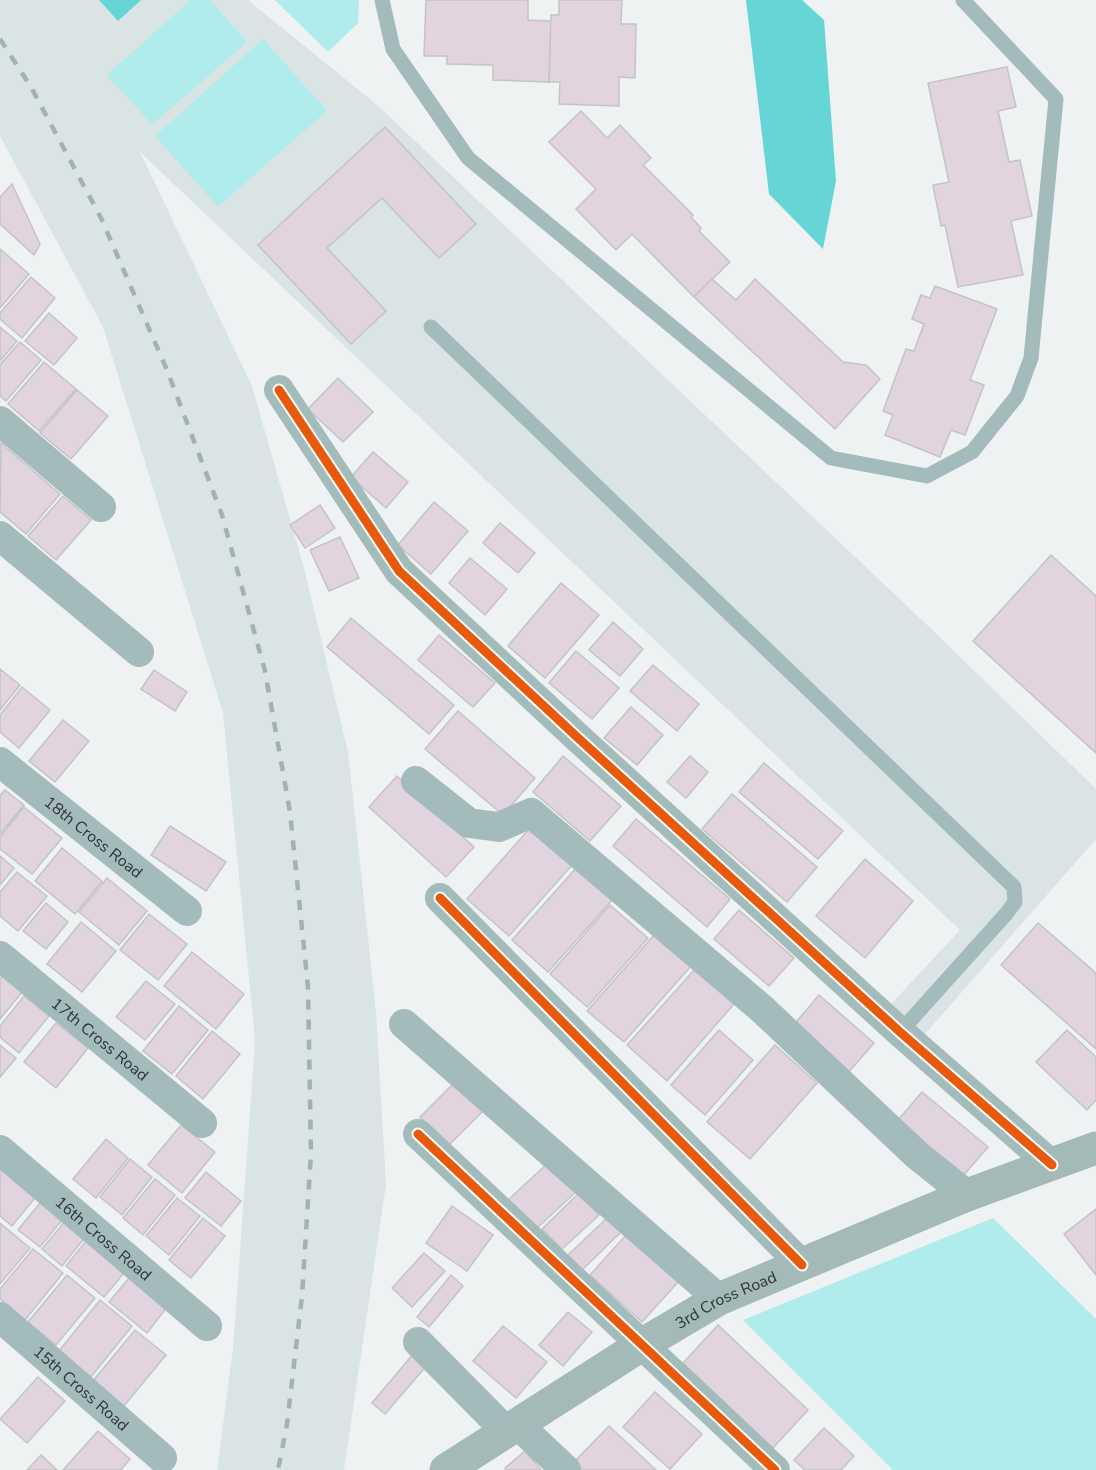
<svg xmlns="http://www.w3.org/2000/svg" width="1096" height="1470" font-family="'Nunito Sans',sans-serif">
<rect width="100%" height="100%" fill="#eef2f2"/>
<polygon fill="#dae4e4" points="0,0 248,0 376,104 925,623 1096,789 1096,839 925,1034 890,1005 960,930 140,152 252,386 305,572 348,752 376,1012 386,1185 344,1470 217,1470 233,1349 255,1040 223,713 103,327 0,136"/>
<g fill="#afeceb">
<polygon points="191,0 210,0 247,42 152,125 107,75"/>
<polygon points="275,0 359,0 358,23 328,52"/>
<polygon points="263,39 327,111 218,207 155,136"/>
<polygon points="993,1218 1096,1319 1096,1470 893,1470 743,1320"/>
</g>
<g fill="#65d6d5">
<polygon points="99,0 141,0 118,21"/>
<polygon points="746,0 802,0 824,20 836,181 823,249 769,194"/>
</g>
<g fill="#e2d4de" stroke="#c3c4c4" stroke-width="1.5">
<polygon points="426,0 528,0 528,20 551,21 549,82 493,80 493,65 447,64 447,56 424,56"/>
<polygon points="559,0 622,0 621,24 636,24 635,78 619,77 619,106 559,104 560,82 549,82 551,15 559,15"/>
<polygon points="1007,67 1016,107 998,111 1009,162 1020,160 1032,216 1011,221 1023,275 958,287 945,225 941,226 933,185 949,182 928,83"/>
<polygon points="581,111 607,138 620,125 651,158 643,165 693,215 691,217 701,228 699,231 730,262 694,297 632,234 616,250 576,209 596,189 549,142"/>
<polygon points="385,127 476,224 439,258 382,198 327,248 386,311 351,344 258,245"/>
<polygon points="12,184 40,244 34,255 0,224 0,197"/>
<polygon points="0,249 29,274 0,308"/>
<polygon points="31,277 55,298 22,338 0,319 0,313"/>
<polygon points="712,279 736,300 755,279 843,362 866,365 880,379 835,429 694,297"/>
<polygon points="935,286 997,309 970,380 984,385 965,435 951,430 940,457 885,435 893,415 883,411 906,349 914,351 924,324 912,319 921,295 930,298"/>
<polygon points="49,313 77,338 54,365 25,341"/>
<polygon points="0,327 17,341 0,361"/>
<polygon points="20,342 41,360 6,401 0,396 0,365"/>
<polygon points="44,362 76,389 39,431 8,404"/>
<polygon points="338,378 373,412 343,442 308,409"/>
<polygon points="77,390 108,416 71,459 40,433"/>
<polygon points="1,443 60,494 26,534 0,512"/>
<polygon points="373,452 408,482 386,508 351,477"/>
<polygon points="63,496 91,520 56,560 28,536"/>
<polygon points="434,502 468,531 431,574 398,545"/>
<polygon points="320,505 335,528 305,548 290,525"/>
<polygon points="500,523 535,553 518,573 483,543"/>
<polygon points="340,537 359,578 329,591 310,550"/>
<polygon points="1051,555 1096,596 1096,753 973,641"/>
<polygon points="470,558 507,589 485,615 449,583"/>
<polygon points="561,583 599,615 545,678 508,646"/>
<polygon points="351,618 454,705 429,734 327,647"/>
<polygon points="613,622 643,649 620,676 589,650"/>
<polygon points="439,635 495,683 473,707 418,660"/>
<polygon points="576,651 619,688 592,719 549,683"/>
<polygon points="653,665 699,704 677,731 630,691"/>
<polygon points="0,669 20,685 0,710"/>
<polygon points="154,670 187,692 175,711 141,689"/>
<polygon points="22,687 50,710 19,748 0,732 0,715"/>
<polygon points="631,707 663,735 637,765 604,738"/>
<polygon points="458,711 535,778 503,815 425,749"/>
<polygon points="63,720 89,741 55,782 29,761"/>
<polygon points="563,756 621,806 590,841 533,792"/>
<polygon points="690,756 708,772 686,798 667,782"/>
<polygon points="764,763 843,831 818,859 739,792"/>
<polygon points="397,776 474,847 446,877 369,807"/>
<polygon points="5,790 24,805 0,834 0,795"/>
<polygon points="732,794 817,867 787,902 702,829"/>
<polygon points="24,807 62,838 32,874 0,849 0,837"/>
<polygon points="636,819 730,899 707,927 613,846"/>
<polygon points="170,826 226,862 206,891 151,855"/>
<polygon points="530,828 572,865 509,936 467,899"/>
<polygon points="62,848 102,881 75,914 35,881"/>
<polygon points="0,856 14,868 0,885"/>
<polygon points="865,859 913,901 865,958 816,916"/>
<polygon points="577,867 613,899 548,972 512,940"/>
<polygon points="17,872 47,896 18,931 0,916 0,892"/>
<polygon points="107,878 147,911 119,945 79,912"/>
<polygon points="46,903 68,922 46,949 23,931"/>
<polygon points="610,905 648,938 587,1007 550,974"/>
<polygon points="739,910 794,958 769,986 714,939"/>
<polygon points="149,914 187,944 158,980 120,950"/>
<polygon points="81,922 116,951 82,992 47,964"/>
<polygon points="1038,923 1096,973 1096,1049 1001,965"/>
<polygon points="654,935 691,966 624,1042 587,1011"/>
<polygon points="192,952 244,994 216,1029 164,986"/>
<polygon points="695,969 734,1004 667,1081 627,1045"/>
<polygon points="3,975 23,991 0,1019 0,979"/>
<polygon points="146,981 175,1004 145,1040 116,1017"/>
<polygon points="819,995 874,1043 847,1074 792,1027"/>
<polygon points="24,996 49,1016 19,1053 0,1037 0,1026"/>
<polygon points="179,1006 208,1030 172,1074 143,1051"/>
<polygon points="56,1023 88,1048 56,1088 24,1062"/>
<polygon points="719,1030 753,1060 705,1115 671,1085"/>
<polygon points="1067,1030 1096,1057 1096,1100 1087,1110 1036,1062"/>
<polygon points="212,1031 240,1054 203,1099 176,1076"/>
<polygon points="0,1045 16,1058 0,1077"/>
<polygon points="775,1045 817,1083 750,1159 707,1122"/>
<polygon points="456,1081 484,1110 448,1146 420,1117"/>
<polygon points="922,1092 988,1147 963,1176 898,1120"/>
<polygon points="181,1125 215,1152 182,1193 148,1165"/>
<polygon points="106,1139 128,1158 96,1198 73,1179"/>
<polygon points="130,1159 152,1177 122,1215 100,1197"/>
<polygon points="548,1163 576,1192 536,1229 508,1200"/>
<polygon points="4,1165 39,1193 12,1226 0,1216 0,1170"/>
<polygon points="206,1172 241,1201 221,1226 185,1198"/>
<polygon points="155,1179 175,1195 143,1235 123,1218"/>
<polygon points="578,1194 599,1215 562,1249 542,1229"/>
<polygon points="45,1197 66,1215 40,1247 18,1230"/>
<polygon points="177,1198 200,1216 169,1255 146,1236"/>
<polygon points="452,1206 493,1235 467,1271 426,1243"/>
<polygon points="1096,1209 1096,1275 1064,1234"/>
<polygon points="203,1218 225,1236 191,1278 169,1260"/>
<polygon points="607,1218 621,1232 582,1270 568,1255"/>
<polygon points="66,1220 86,1236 62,1266 42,1249"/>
<polygon points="0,1223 30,1248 0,1284"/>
<polygon points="626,1235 679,1281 642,1322 590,1275"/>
<polygon points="90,1236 129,1267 104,1297 66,1266"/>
<polygon points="33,1249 63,1273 25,1320 0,1299 0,1289"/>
<polygon points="424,1253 445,1271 412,1307 392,1288"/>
<polygon points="134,1272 171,1302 147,1333 109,1302"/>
<polygon points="67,1275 95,1298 56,1345 28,1322"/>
<polygon points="451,1275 463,1286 429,1327 417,1317"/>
<polygon points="100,1300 132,1326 91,1377 59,1351"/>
<polygon points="568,1312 592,1332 563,1366 539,1345"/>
<polygon points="718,1325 808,1410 773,1448 683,1363"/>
<polygon points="503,1326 547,1362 516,1398 473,1361"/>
<polygon points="135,1330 166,1355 123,1407 92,1382"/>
<polygon points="414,1353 428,1364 385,1414 372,1403"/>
<polygon points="38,1377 65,1401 27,1443 0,1419"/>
<polygon points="655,1392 702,1434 670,1469 623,1427"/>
<polygon points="609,1426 656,1470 583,1470 574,1462"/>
<polygon points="824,1428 854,1456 841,1470 805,1470 794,1460"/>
<polygon points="98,1431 130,1459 121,1470 63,1470"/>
<polygon points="525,1451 541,1470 506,1470 505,1468"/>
<polygon points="41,1455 57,1470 27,1470"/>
</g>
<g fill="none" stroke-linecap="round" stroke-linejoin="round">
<g stroke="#a4bbbb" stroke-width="15">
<polyline points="382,0 393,49 468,158 831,458 927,476 972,452 1017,396 1031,358 1056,99 963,0"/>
<polyline points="431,327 1014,887 1015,902 1006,914 900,1032"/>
</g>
<g stroke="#a4bbbb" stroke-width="30">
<polyline points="279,390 399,571 577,737 900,1032 1052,1165"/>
<polyline points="0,421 101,507"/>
<polyline points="0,536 139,652"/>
<path id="s1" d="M0,762L187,911"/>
<polyline points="416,781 469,823 499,827 531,813 762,1009 917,1155 967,1195"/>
<polyline points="440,898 802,1265"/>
<path id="s2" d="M0,956L202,1123"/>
<polyline points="404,1024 719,1299"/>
<polyline points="418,1134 775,1470"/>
<path id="s3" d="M0,1150L207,1326"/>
<path id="s4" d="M0,1317L162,1458"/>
<polyline points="418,1342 506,1431"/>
<polyline points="517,1424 566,1470"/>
</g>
<path stroke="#a3bab9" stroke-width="33" id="s5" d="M446,1470L643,1344L719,1299L967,1195L1096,1148"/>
<polyline stroke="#a3b1b1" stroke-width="4.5" stroke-dasharray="10 10" stroke-linecap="butt" points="0,39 31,87 101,218 167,370 222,515 265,671 290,812 308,987 311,1153 302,1296 287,1424 278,1470"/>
<defs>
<g id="cycleway">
<polyline points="279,390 399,571 577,737 900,1032 1052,1165"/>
<polyline points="440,898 802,1265"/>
<polyline points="418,1134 775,1470"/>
</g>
</defs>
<use href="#cycleway" stroke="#feffff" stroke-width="13"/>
<use href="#cycleway" stroke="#e8590c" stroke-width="9"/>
</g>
<g text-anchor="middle" stroke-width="4.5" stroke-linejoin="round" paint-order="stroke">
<g font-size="16" fill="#303333" stroke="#feffff">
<text dy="6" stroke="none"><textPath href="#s1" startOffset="120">18th Cross Road</textPath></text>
<text dy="6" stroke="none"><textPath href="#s2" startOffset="130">17th Cross Road</textPath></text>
<text dy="6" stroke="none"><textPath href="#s3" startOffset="136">16th Cross Road</textPath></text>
<text dy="6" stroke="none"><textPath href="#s5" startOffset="328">3rd Cross Road</textPath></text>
<text dy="6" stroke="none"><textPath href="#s4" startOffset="108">15th Cross Road</textPath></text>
</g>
</g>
</svg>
